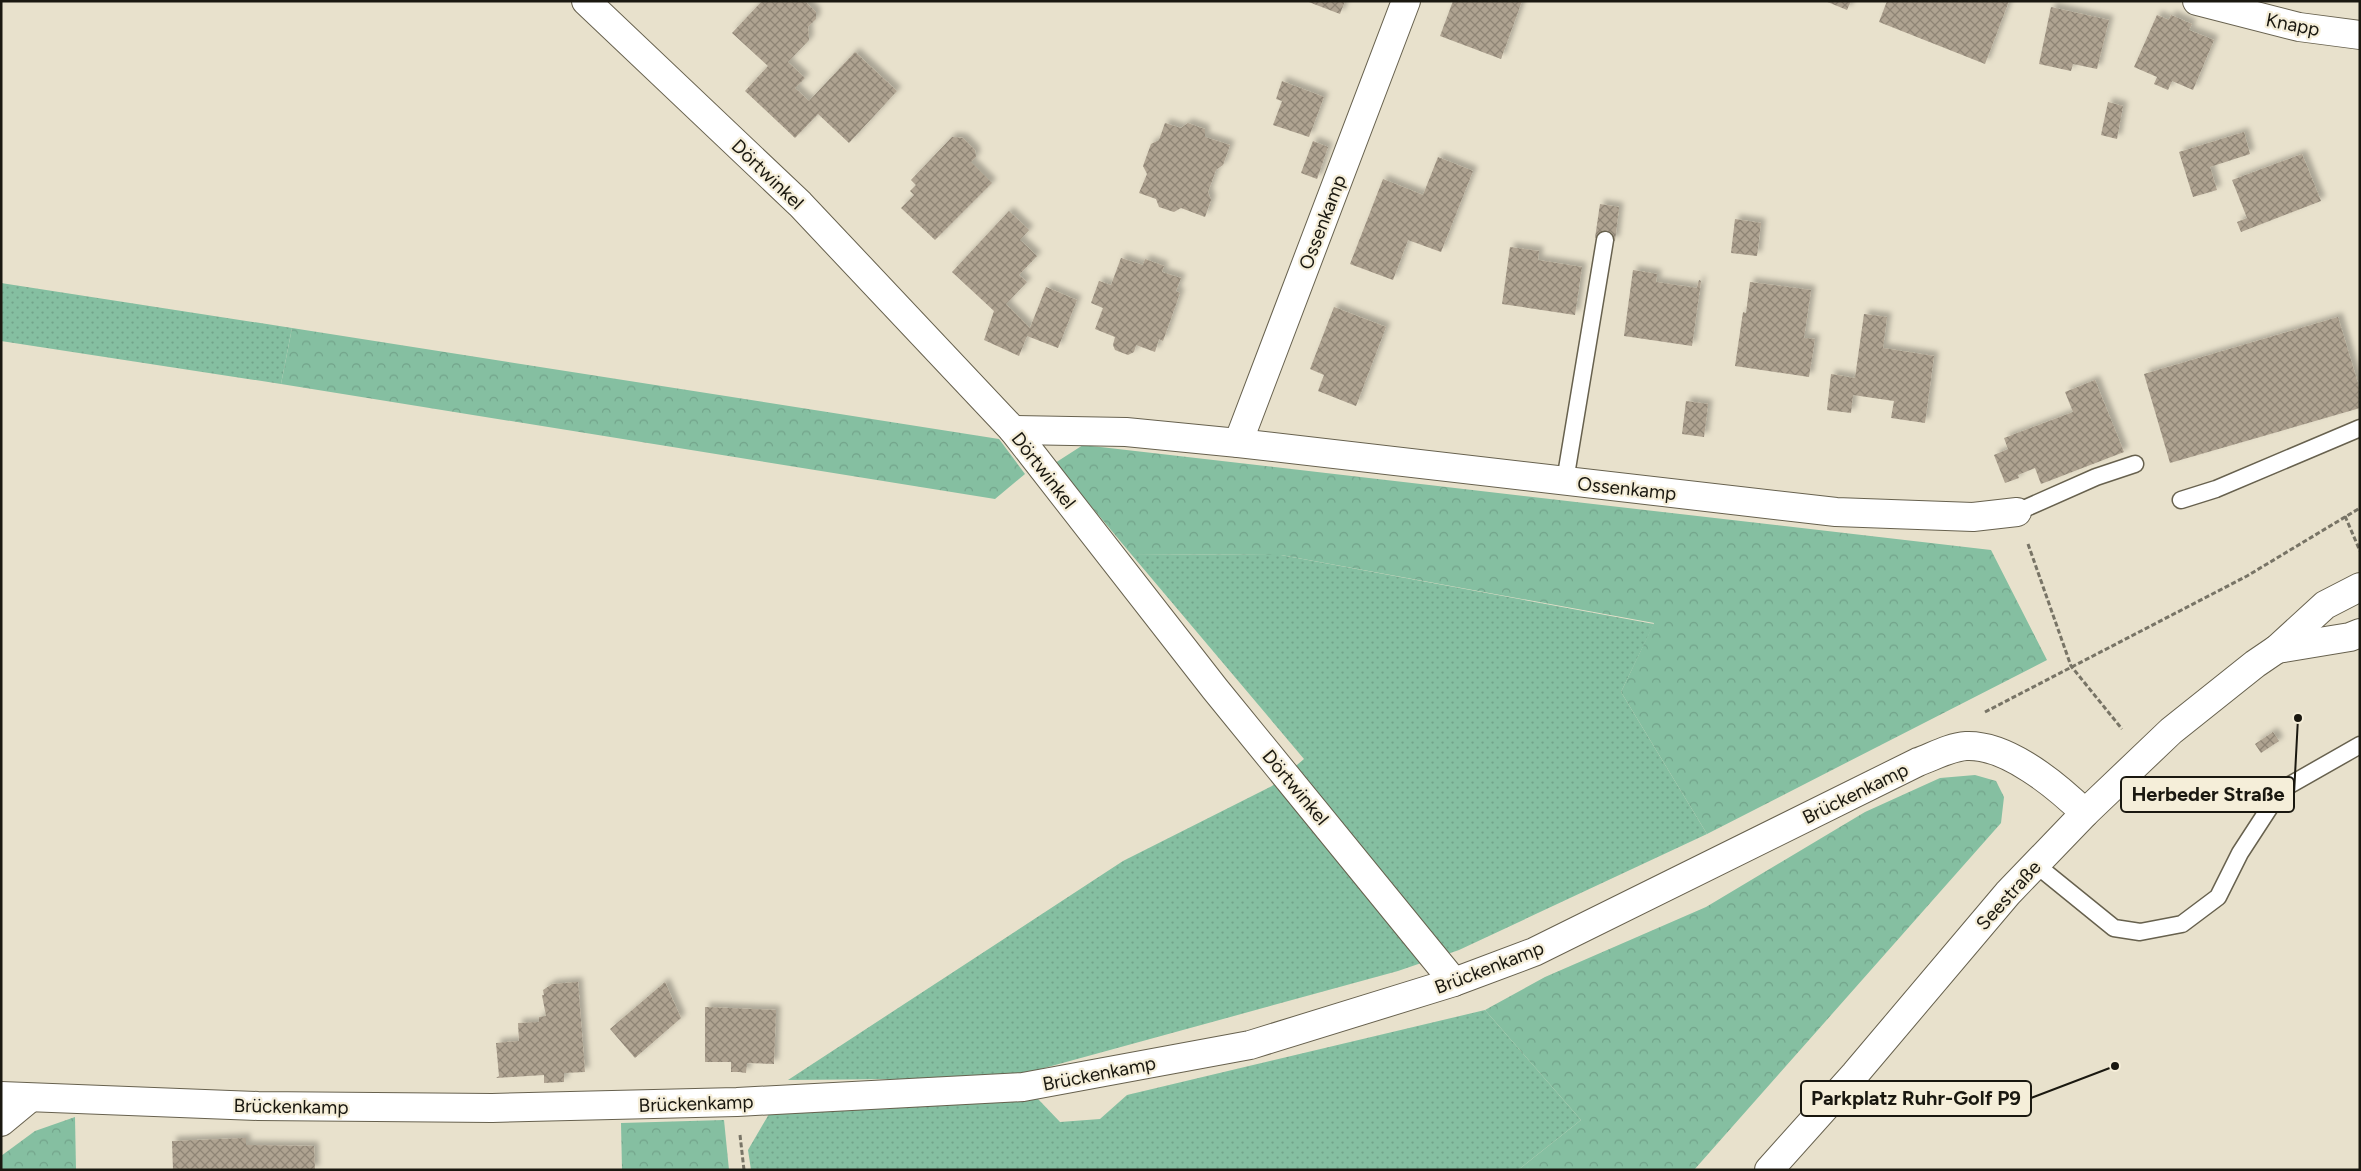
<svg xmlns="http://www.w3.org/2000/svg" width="2361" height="1171" font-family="Figtree,sans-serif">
<defs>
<pattern id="grass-dots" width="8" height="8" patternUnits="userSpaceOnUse" patternTransform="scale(1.25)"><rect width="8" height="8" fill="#85bfa1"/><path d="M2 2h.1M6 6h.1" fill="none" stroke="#72a38a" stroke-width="1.8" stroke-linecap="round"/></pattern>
<pattern id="forest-crowns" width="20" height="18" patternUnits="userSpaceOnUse" patternTransform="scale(1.25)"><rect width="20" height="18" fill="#85bfa1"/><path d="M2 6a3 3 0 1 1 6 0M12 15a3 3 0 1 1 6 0" fill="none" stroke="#72a38a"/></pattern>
<pattern id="building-cross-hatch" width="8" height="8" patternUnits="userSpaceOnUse" patternTransform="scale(1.25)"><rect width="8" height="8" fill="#afa391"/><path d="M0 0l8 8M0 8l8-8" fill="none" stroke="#8e8475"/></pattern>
<filter id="shadow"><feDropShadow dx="4.5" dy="-4.5" stdDeviation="2.5" flood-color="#0004"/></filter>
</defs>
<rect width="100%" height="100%" fill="#e8e1cc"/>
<g fill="url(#grass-dots)">
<polygon points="1,283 292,328 281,384 1,341"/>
<polygon points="1131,554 1281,555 1654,624 1621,692 1707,834 1459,950 1398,971 1008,1078 788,1080 1123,861 1272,786 1304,759"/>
<polygon points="1485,1010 1581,1120 1518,1170 751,1170 748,1150 769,1114 1038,1099 1060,1122 1100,1119 1127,1095"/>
</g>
<g fill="url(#forest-crowns)">
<polygon points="292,328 999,439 1025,474 995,499 281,384"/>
<polygon points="1083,445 1991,550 2047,660 1707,834 1621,692 1654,623 1281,555 1131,554 1055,463"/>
<polygon points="1975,775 1996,781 2004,797 2001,823 1694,1170 1518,1170 1581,1120 1485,1010 1545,977 1706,907 1865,812 1940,778"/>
<polygon points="75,1117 76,1170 1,1170 1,1156 35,1131"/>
<polygon points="724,1120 729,1170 622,1170 621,1123"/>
</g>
<g fill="url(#building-cross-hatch)" filter="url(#shadow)">
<polygon points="762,1 805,1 816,12 816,19 808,27 809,40 788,62 805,78 795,88 809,101 855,52 897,91 849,143 818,114 795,138 745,91 768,66 732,33"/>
<polygon points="1306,1 1345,1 1340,14"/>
<polygon points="1453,1 1522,1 1501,59 1440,36"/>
<polygon points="1825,1 1851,1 1847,10"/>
<polygon points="1887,1 2009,1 1985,64 1879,22"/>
<polygon points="2051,7 2109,20 2097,69 2073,64 2071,71 2039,64"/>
<polygon points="2157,15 2169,20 2171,15 2192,24 2189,30 2214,40 2193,90 2172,81 2168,90 2154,84 2157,77 2134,67"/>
<polygon points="1282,81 1324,97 1309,137 1273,125 1282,101 1276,99"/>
<polygon points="2108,102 2123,106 2117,139 2101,135"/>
<polygon points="1165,123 1181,128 1188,123 1196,126 1205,129 1205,137 1230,145 1223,165 1216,170 1208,192 1211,200 1205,217 1181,208 1174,212 1159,207 1156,199 1139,193 1147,174 1143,166 1151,144 1159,140"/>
<polygon points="2244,132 2250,154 2210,167 2217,190 2193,197 2179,152"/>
<polygon points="952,137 963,138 975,150 976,157 971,162 992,183 935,240 901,208 914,195 910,191 916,185 911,180"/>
<polygon points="1313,141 1328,147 1317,179 1301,173"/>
<polygon points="2302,154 2321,201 2241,232 2237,222 2247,218 2232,180"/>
<polygon points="1438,157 1473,171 1441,252 1408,240 1393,280 1350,264 1383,179 1423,195"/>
<polygon points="1600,204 1619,207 1615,241 1595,238"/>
<polygon points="1009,211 1029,230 1020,240 1037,256 1019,275 1027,282 1006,304 1030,328 1046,287 1077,300 1058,348 1027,336 1019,356 984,340 994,311 952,272"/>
<polygon points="1735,219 1761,223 1757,256 1731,253"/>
<polygon points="1510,247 1539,251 1538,260 1582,267 1575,315 1502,304"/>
<polygon points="1121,258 1143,265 1145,259 1164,266 1162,272 1181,278 1176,291 1180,293 1163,341 1159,339 1155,352 1136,345 1134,352 1128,355 1115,350 1113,345 1115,337 1095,329 1103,308 1091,303 1099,281 1111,285"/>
<polygon points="1633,270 1657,274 1656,282 1697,288 1699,280 1701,281 1692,346 1624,336"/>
<polygon points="1750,282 1811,290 1804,338 1815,339 1809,377 1735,366 1743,312 1746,313"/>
<polygon points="1334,307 1386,327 1356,406 1318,391 1324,375 1310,369"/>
<polygon points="1864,314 1887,317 1883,348 1934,356 1925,423 1891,418 1894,401 1853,395 1851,413 1827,410 1831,374 1855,378"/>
<polygon points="2338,317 2360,390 2360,408 2170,463 2144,374"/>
<polygon points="2095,380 2124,452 2041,484 2035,468 2018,475 2019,478 2005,483 1994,455 2008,449 2004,438 2073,412 2065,392"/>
<polygon points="1686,401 1708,404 1704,437 1682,434"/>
<polygon points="2273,732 2279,741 2261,753 2255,744"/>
<polygon points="578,982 585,1072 564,1073 564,1082 544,1083 544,1075 496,1078 499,1076 496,1043 519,1041 518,1023 539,1022 539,1017 546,1016 542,995 544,995 543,990 552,984"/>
<polygon points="665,982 681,1018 635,1058 610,1029"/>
<polygon points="705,1007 776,1010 774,1064 747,1063 746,1073 739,1072 731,1072 731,1062 705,1062"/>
<polygon points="246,1138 246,1145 314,1146 315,1170 173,1170 172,1141"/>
</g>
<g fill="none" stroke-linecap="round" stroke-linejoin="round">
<defs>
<g id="lane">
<polyline points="1565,481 1605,240"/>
<polyline points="2181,500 2216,489 2360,428"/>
<polyline points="2017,512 2096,477 2135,464"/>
<polyline points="2035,864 2114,928 2140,932 2182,924 2218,897 2240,853 2281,790 2360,745"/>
</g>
<g id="street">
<polyline points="586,1 800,204 1013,430 1215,689 1454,982"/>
<polyline points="2197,1 2299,27 2360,35"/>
<polyline points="1013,430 1126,432 1238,443 1836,512 1973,517 2017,512"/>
<polyline points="1238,443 1406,1"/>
<path d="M1,1096L258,1106L492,1108L737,1102L1023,1087L1250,1045L1454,982L1534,952L1918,762C1932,757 1950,747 1966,746C2007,744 2057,786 2085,813"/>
<polyline points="1,1122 30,1098"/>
</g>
<g id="secondary">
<polyline points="2277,649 2350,637 2360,633"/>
<polyline points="1769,1170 1855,1074 2008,893 2085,813 2171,731 2255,664 2277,649 2325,605 2360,587"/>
</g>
</defs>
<use href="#lane" stroke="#67614e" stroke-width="19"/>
<use href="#street" stroke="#67614e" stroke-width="30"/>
<use href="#secondary" stroke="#67614e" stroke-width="30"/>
<g stroke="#787466" stroke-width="3" stroke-dasharray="5 2.5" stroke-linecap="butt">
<polyline points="2345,516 2360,551"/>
<polyline points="2028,544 2071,666 2122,729"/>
<polyline points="1985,712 2247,576 2360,508"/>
<polyline points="2169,780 2181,794 2208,778"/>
<polyline points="740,1135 744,1170"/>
</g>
<use href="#lane" stroke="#fff" stroke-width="16"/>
<use href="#street" stroke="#fff" stroke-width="28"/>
<use href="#secondary" stroke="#fff" stroke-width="28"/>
</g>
<g text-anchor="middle" stroke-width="4.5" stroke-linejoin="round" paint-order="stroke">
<g font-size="19" fill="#1a1810" stroke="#f5eed9">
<text transform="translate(2293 24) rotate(11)" y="7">Knapp</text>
<text transform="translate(768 174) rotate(44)" y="7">Dörtwinkel</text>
<text transform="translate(1322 222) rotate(-69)" y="7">Ossenkamp</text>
<text transform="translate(1044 470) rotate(52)" y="7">Dörtwinkel</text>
<text transform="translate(1627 488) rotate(6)" y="7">Ossenkamp</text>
<text transform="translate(1296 787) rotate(50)" y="7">Dörtwinkel</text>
<text transform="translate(1855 793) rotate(-26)" y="7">Brückenkamp</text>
<text transform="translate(2008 895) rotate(-48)" y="7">Seestraße</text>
<text transform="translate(1489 967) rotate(-21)" y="7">Brückenkamp</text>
<text transform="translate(1099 1073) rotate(-11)" y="7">Brückenkamp</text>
<text transform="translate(696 1103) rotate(-2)" y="7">Brückenkamp</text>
<text transform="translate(291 1106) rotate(1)" y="7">Brückenkamp</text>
</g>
</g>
<path fill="none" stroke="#1a1810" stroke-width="2" d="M2298 718L2294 794M2115 1066L2031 1098"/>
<g fill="#1a1810" stroke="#f5eed9" stroke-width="2">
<circle cx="2298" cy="718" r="5"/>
<circle cx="2115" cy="1066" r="5"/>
</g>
<g fill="#f5eed9" stroke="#1a1810" stroke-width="2">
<rect x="2121" y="777" width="173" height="35" rx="5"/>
<rect x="1801" y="1081" width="230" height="35" rx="5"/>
</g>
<g font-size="20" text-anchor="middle" font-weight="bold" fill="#1a1810">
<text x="2208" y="801">Herbeder Straße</text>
<text x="1916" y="1105">Parkplatz Ruhr-Golf P9</text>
</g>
<rect width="2361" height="1171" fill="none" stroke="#1a1810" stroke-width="5"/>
</svg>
